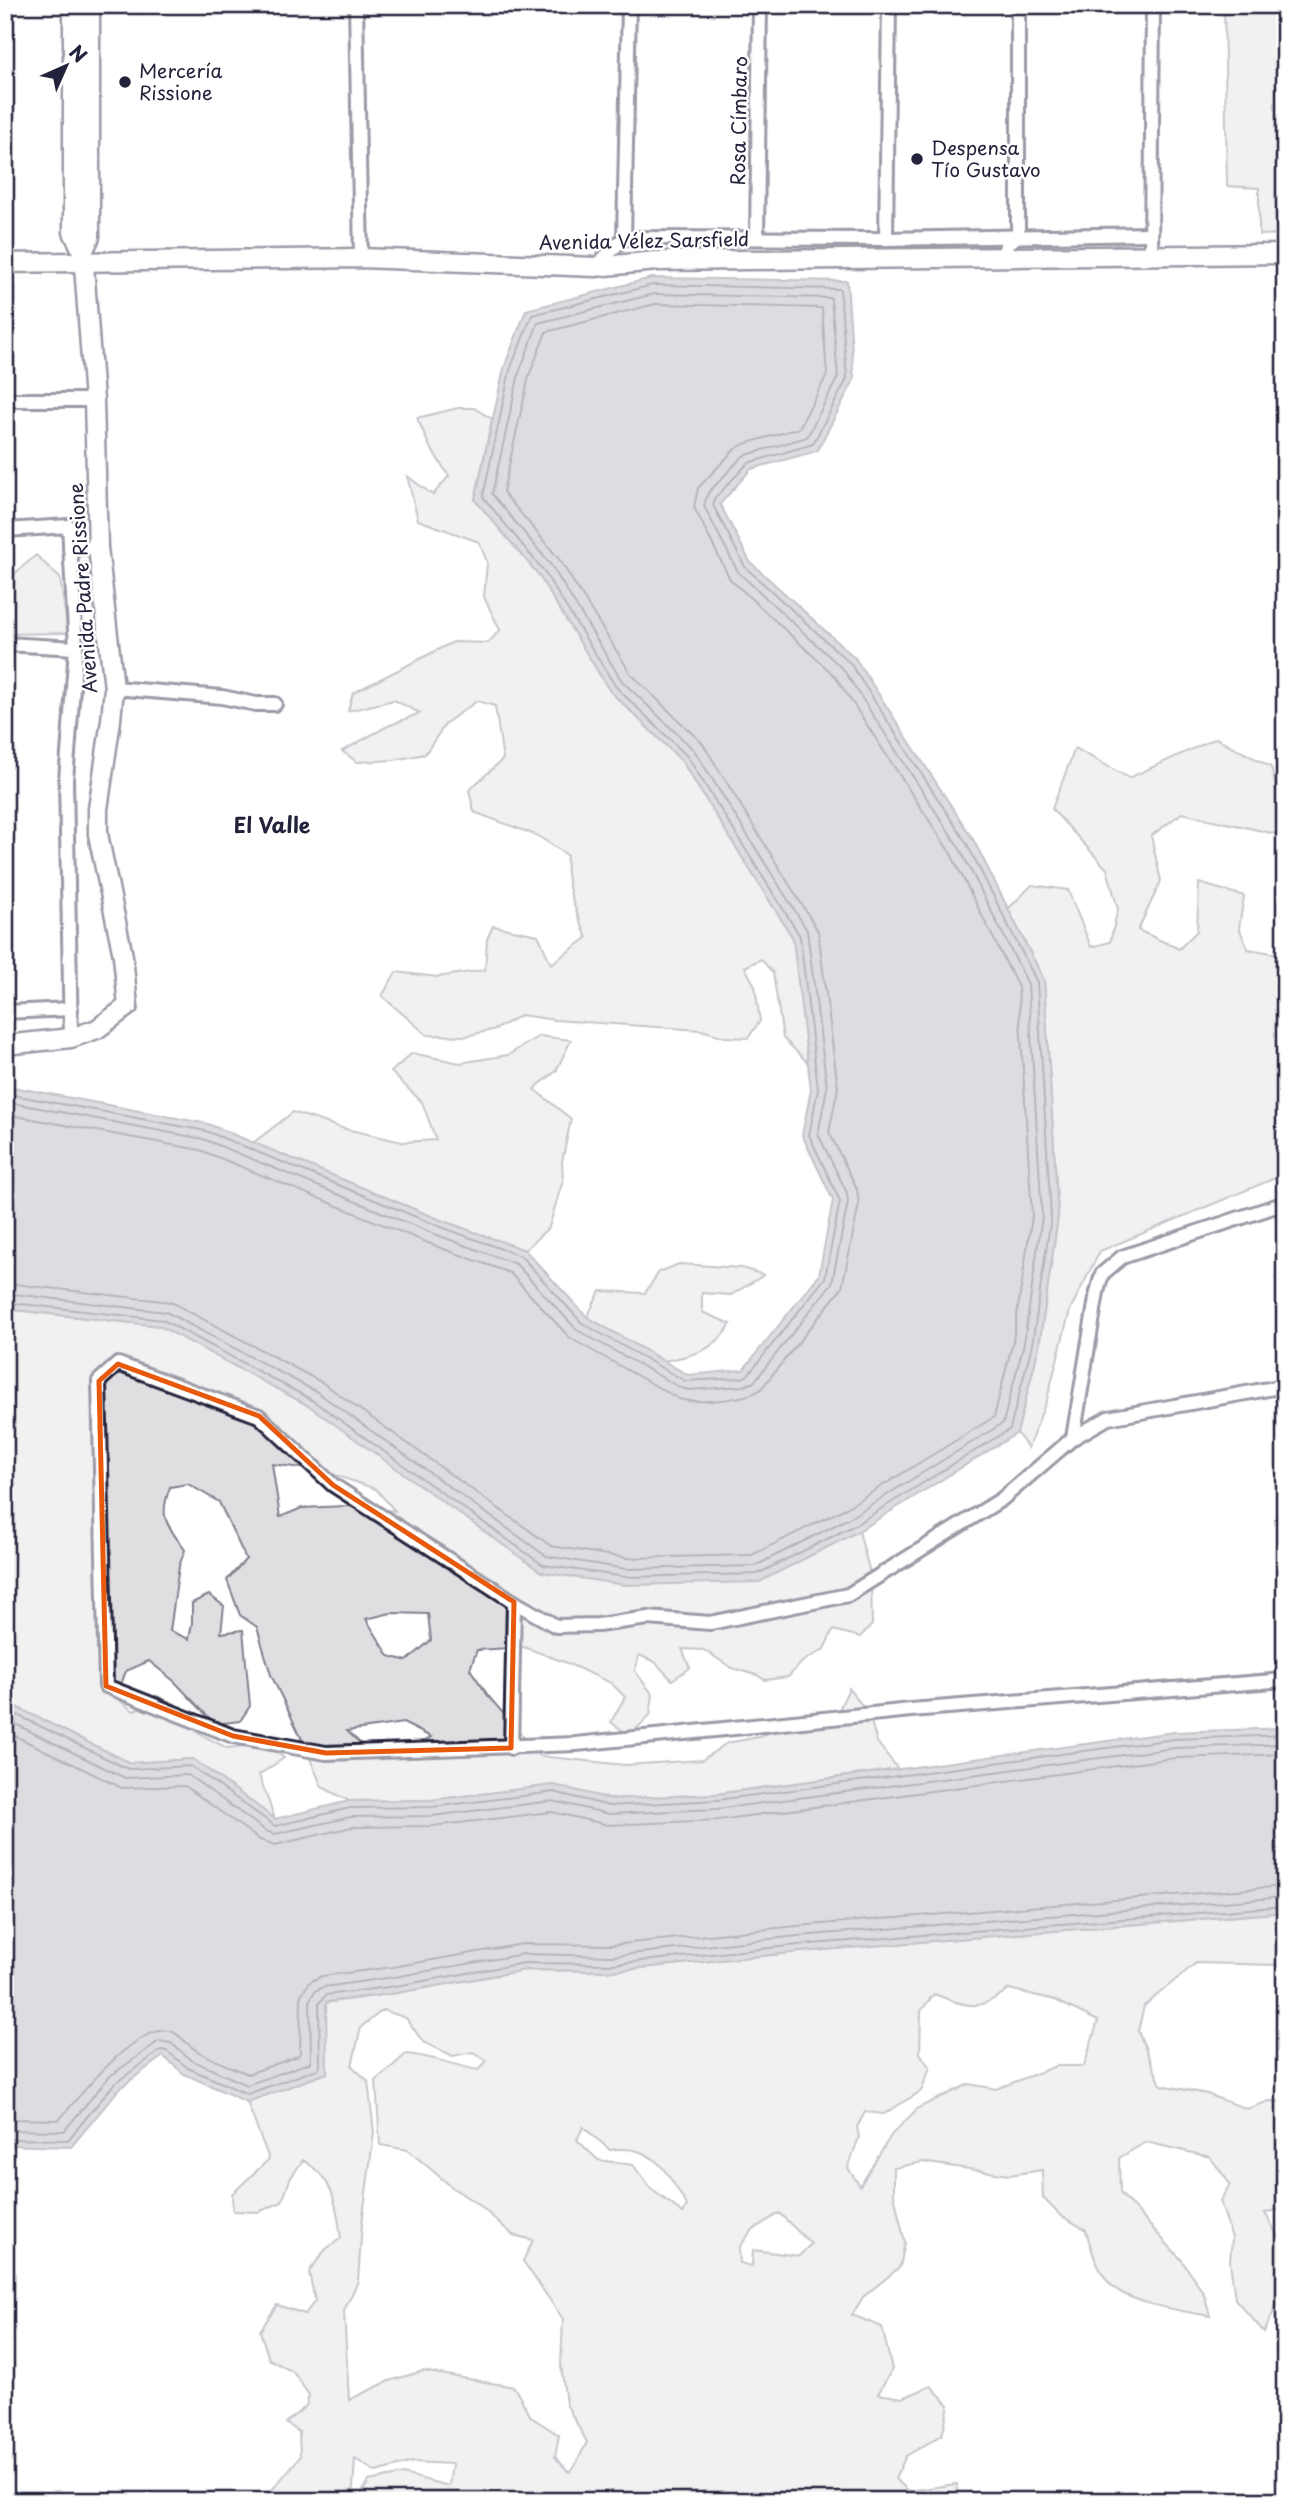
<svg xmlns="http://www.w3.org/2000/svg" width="1290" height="2506" font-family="'Playpen Sans',sans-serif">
<rect width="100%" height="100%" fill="#fff"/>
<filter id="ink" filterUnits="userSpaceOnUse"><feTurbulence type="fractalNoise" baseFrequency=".0143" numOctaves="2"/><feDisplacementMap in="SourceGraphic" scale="14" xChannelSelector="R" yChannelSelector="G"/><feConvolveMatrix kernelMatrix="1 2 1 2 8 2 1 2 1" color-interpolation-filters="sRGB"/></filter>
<g filter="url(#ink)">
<g fill="#dfdfe2" stroke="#80808e" stroke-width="2" fill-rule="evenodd">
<polygon points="1224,5 1285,5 1285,234 1259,235 1259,188 1227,186"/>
<path d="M458,408H474L492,419L475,500L538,574L610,691L681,760L793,938L808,1063L783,1038L773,973L761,959L745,967L755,986L760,1021L748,1038L725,1037L701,1030L555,1020L521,1015L496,1029L466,1036L427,1035L382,996L396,972L437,977L485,970L487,939L493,926L538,935L551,964L587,938C576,912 564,884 567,855L538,836L474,812L469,790L503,759L495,706L477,701L446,723L425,754L394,760L357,762L342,751L386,727L420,713L394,700L348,711L353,693L453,642L488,643L500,630L484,597L487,562L479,542L418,520L407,476L433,495L449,476L430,447L417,418Z"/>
<polygon points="36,555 60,578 68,633 5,634 5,582"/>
<polygon points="1216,738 1271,767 1284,820 1276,834 1182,813 1151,836 1161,881 1138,930 1179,949 1197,931 1199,883 1244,896 1239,928 1248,949 1285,955 1285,1174 1100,1251 1070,1310 1047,1399 1028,1448 1017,1433 1039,1346 1058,1217 1044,980 1008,909 1032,885 1068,890 1091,947 1110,942 1118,909 1107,869 1052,809 1075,748 1129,778"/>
<polygon points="539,1036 571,1040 556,1071 534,1089 571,1119 562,1162 563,1180 549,1227 525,1250 443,1221 253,1143 293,1112 342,1128 402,1142 436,1140 422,1102 391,1072 412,1053 460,1063 508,1055"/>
<path d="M679,1264L742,1268L764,1275L731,1295L702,1293V1312L731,1324C713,1352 695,1355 664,1361L587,1317L600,1291L645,1293L659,1272Z"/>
<path d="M5,1309L160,1326L309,1406L758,1582L859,1531L871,1577L872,1625L860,1637L833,1630L824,1649L802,1662L788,1677L765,1680L757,1675L732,1668L704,1650L682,1649L690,1668L672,1680L655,1662L639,1655L635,1671L653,1695L650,1715L630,1736L611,1722L625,1697L611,1683L567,1663L524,1647L477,1650L470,1669L489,1697L540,1756L625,1765L702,1760L727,1743L759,1737L800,1720L837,1714L849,1688L869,1715L877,1742L898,1769L716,1794L610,1799L554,1785L431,1800L349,1801L322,1787L300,1735L271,1675L257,1627L240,1615L227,1580L246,1559L219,1502L188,1484L170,1487C158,1519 167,1524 185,1550L179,1566L170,1631L189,1639L192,1623V1603L209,1595L224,1606L221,1633L243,1630L250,1706L240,1721L215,1724L174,1681L149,1661L126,1671L116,1698L134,1711L156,1696L175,1704L198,1733L227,1748L267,1744L284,1758L259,1775L275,1819L193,1759L130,1763L10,1704L5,1698ZM272,1464L323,1471L376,1489L395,1511L346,1506L302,1508L280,1517ZM391,1613L428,1614L431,1640L407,1661L389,1656L366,1619ZM403,1723L431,1737L409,1753L373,1755L347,1731Z"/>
<path d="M1285,1912V1965L1196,1963L1144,2006L1138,2031L1161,2085L1207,2094L1247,2109L1269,2101L1285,2102V2208L1265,2213L1280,2240L1285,2288L1264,2332L1235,2299L1230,2262L1232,2238L1220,2201L1230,2184L1210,2157L1146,2142L1119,2158L1120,2193L1181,2259L1204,2294L1210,2316C1184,2311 1129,2304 1111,2285C1097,2270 1091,2249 1086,2230L1060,2215L1043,2198L1042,2170L1009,2175L922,2162L894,2168V2195L905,2243L900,2267L863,2297L852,2315L882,2327L892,2369L878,2394L903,2398L931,2386L949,2405L942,2435L906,2456L895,2479L909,2491L957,2484L958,2501H357L369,2481L403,2474L449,2486L452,2464L413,2462L376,2472L355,2459L352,2501H221L271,2491L300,2457L299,2432L286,2423L306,2406L309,2395L293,2372L269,2359L260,2331L277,2305L305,2314L315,2301L309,2272L325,2250L341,2238C336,2203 335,2180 303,2160L290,2179L282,2202L258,2212L233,2211L232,2194L269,2159L247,2102L327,2073L325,2003L397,1993L525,1970L612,1971L800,1952ZM1009,1989L1055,2000L1098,2021L1084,2066H1056L996,2089L969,2084L918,2108L892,2134L860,2186L848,2168L859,2137L857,2127L865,2112L884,2114L921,2091L930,2068L920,2053L921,2011L934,1994C970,2007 976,2013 1009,1989ZM383,2010L406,2018L423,2042L453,2056L473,2052L487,2061L478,2070C453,2065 431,2056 406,2054L376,2081L380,2145L408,2150L453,2188L479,2205L513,2235L533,2240L523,2261L563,2319L561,2365L566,2404L587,2442L576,2464L569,2472L555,2457L559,2435L531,2417L514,2387L423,2371L389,2381L349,2400L344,2311L358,2281L362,2223L374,2133L368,2081L352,2066L361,2027ZM583,2127L610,2150C655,2143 666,2172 687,2205L683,2213L651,2189L633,2165L598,2160L577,2140ZM779,2213L811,2244L799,2256L753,2250L752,2266L740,2263L739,2248L751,2231Z"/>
</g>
<g fill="#b4b4bc" stroke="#7a7a88" stroke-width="2">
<polygon points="652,278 847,281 854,380 817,451 751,469 720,504 750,562 855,658 974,841 1044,980 1058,1217 1039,1346 1017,1433 859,1531 759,1582 625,1585 541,1572 309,1406 160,1326 5,1309 5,1089 13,1087 208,1124 443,1221 525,1250 587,1317 688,1375 743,1370 819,1275 833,1200 802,1135 811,1090 793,938 681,760 610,691 538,574 475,500 504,368 526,310"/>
<polygon points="5,1698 10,1704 130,1763 193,1759 275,1819 349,1801 431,1800 554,1785 610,1799 716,1794 1174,1732 1285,1728 1285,1912 800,1952 612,1971 525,1970 397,1993 326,2002 327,2073 247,2102 184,2074 163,2056 119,2089 71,2147 5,2145"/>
</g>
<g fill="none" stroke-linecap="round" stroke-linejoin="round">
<g stroke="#5c5c6f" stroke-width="2">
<polyline points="5,1095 13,1095 206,1131 441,1227 521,1256 582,1323 685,1381 742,1378 748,1375 825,1278 840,1201 809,1135 818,1089 800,936 687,756 616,687 543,570 483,497 510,370 532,315 653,285 840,289 847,379 813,444 748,463 715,498 713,505 745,567 850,663 967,844 1037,982 1051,1217 1032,1345 1010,1429 855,1525 757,1574 626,1577 543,1565 312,1400 163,1320 5,1302"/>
<polyline points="5,1104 13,1103 203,1139 437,1235 516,1264 577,1330 681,1388 689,1390 744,1386 754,1382 832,1283 848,1202 847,1193 818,1134 827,1088 807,930 694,750 622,681 551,565 492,494 519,373 538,323 654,294 831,298 838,377 807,437 743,456 708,493 704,506 738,572 843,669 960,849 1028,984 1042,1216 1024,1343 1003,1423 851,1517 755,1566 626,1569 546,1556 317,1392 166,1312 5,1293"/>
<path d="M5,1114L200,1150L433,1245L510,1273L570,1338L679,1399C696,1404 747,1400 761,1389L842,1288L859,1204L857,1189L829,1132L838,1088L818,931L703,744L631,674L559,559L503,492L529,376L546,332L655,304L822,308L827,375L799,428L744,444L735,449L698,488L694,507L730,579L835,676L951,854L1018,987L1032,1216L1013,1341L994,1417L846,1508L752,1555L627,1558L551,1546L323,1383L171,1302L5,1283"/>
<polyline points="5,1709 128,1769 191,1766 275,1826 350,1808 432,1807 554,1792 609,1806 717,1800 1174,1739 1285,1735"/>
<polyline points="5,1719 125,1778 188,1775 266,1831 275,1834 351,1817 432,1816 553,1801 609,1814 717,1809 1175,1748 1285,1744"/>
<polyline points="5,1731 122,1788 185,1786 260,1840 275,1845 352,1827 433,1826 552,1812 608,1825 718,1820 1176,1758 1285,1754"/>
<path d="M5,2119L59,2120C79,2097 139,2019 173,2032C183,2037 189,2047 199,2052C213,2061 232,2067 248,2074L298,2056L300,2053L301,1995L310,1982L322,1976L393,1967L522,1944L611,1945L797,1926L1285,1886"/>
<polyline points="5,2130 64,2131 109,2077 159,2041 171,2043 193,2061 247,2085 309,2063 311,2060 310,2000 315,1991 324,1987 394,1977 523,1954 612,1956 798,1936 1285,1897"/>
<polyline points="5,2139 68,2140 114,2084 161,2050 167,2051 188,2068 247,2094 318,2069 320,2066 319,2003 326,1995 396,1986 524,1963 612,1964 799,1945 1285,1906"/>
</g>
<defs>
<g id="street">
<polyline points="356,5 361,258"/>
<polyline points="757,237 760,5"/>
<polyline points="624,238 886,239 1150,234"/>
<polyline points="886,239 889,5"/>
<polyline points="1003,256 1006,245 1018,236 1018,5"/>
<polyline points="1151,256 1153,5"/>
<polyline points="595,267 624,238 629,5"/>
<polyline points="5,400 94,400"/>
<polyline points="5,530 69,526 76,648 66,780 71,1038"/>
<polyline points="70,548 98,547"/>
<polyline points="5,644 76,648"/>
<polyline points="114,688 222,697 256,704 275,704"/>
<polyline points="5,1012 71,1009"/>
<polyline points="1285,1203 1122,1257 1102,1274 1097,1292 1073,1438 1002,1499 848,1595 710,1623 648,1618 598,1625 556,1626 514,1602 333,1485 259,1416 118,1364 99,1381 106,1686 233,1736 326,1753 576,1744 911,1710 1285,1680"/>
<polyline points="1073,1438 1108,1418 1285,1386"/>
<polyline points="511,1748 514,1602"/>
</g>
<g id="secondary">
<polyline points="83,252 90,237 90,5"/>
<polyline points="5,263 361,258 595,267 656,261 1285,254"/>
<polyline points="5,1045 71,1038 97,1029 128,1006 123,956 98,834 98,809 111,720 114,688 98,547 94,400 83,252 73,232 73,5"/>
</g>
</defs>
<use href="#street" stroke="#22223b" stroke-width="18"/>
<use href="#secondary" stroke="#22223b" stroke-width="23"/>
<use href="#street" stroke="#fff" stroke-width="12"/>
<use href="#secondary" stroke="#fff" stroke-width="18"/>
</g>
</g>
<path d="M0 0H1290V2506H0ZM118,1364L259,1416L333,1485L514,1602L511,1748L326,1753L233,1736L106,1686L99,1381Z" fill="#fff" fill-opacity=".55" fill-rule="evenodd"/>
<path fill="none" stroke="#e8590c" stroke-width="5" stroke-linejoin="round" d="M118,1364L259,1416L333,1485L514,1602L511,1748L326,1753L233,1736L106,1686L99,1381Z"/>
<g fill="#22223b" stroke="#fff" stroke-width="2.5">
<circle cx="125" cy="82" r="7"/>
<circle cx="917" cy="159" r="7"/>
</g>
<g text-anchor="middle" stroke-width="5" stroke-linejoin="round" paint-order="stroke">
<g font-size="19" fill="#22223b" stroke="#fff" text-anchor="start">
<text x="139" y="78">Mercería<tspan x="139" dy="22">Rissione</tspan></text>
<text x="931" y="155">Despensa<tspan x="931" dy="22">Tío Gustavo</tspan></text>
</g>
<g font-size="19" fill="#22223b" stroke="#fff">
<text transform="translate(739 121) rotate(-89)" y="7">Rosa Címbaro</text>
<text transform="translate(644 241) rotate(-1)" y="7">Avenida Vélez Sarsfield</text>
<text transform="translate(83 588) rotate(-94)" y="7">Avenida Padre Rissione</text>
</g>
<g font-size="21" font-weight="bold" fill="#22223b" stroke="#fff">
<text x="272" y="833">El Valle</text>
</g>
</g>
<rect width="1290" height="2506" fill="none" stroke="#fff" stroke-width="28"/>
<rect x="14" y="14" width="1262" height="2478" fill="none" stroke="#22223b" stroke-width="2.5" filter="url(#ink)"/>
<g transform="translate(66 66) rotate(45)" stroke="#ffffff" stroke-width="5" paint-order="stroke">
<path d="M0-5L12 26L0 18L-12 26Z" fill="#22223b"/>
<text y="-10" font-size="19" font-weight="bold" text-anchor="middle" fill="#22223b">N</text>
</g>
</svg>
